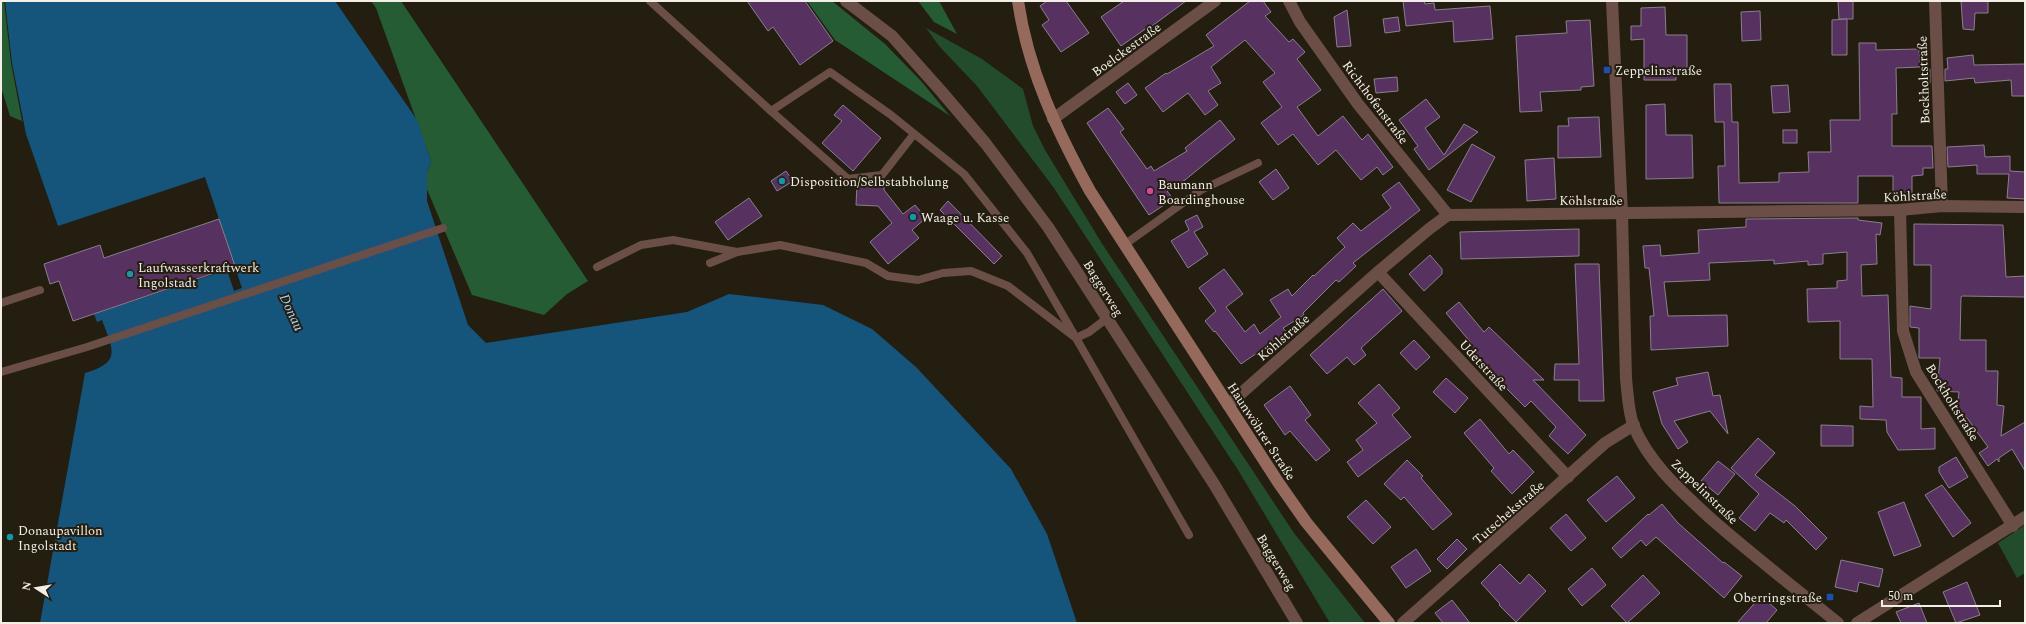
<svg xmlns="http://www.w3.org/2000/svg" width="2026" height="624" font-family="Spectral,serif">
<rect width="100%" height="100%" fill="#241e11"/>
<g fill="#224c2b">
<polygon points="926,28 982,59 1023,89 1033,126 1045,150 1101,242 1294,533 1365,623 1330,623 1238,470 1054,188 977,86 939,46"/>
<polygon points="2025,525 2025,573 2017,578 1998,543"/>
</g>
<g fill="#255c33">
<polygon points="1,1 4,1 11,63 22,121 10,116 1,87"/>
<polygon points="371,1 401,1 588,281 567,294 544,315 472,295 426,187 427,173 431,161 376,8"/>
<polygon points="807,1 832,1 885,44 921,81 950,116 835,40"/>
<polygon points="918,1 939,1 957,34 934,22"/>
</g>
<path fill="#15557c" d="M5,1H335L417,120L431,161L427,173V201L468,325L486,343L687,312L729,294L823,305L872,329L916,367L1011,469L1047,534L1077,623H40L85,373C122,362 113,350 102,320L97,322L94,314L227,270L234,291L242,288L205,177L58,226L26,134L12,63Z"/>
<g fill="#57315f" stroke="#8a7f8c">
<polygon points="747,1 805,1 833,41 800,65 773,27 768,31"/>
<polygon points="1047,1 1066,1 1089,33 1061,52 1042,25 1049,20 1040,6"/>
<polygon points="1124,1 1186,1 1152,26 1151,25 1121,46 1101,17"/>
<polygon points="1250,1 1263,1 1271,12 1265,16 1289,42 1293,39 1305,52 1297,59 1321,90 1297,107 1318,136 1343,116 1362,140 1368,134 1393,167 1383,175 1377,167 1361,180 1336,150 1318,165 1293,134 1278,145 1261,123 1282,107 1263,82 1275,73 1245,40 1211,67 1221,83 1208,91 1218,105 1205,115 1188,93 1163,112 1145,88 1166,73 1167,74 1214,46 1206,35"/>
<polygon points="1403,1 1424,1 1425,4 1434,3 1435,10 1490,6 1493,39 1454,42 1453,21 1406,26"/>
<polygon points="1838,1 1853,1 1853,19 1839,19"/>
<polygon points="1961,1 1988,1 1988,13 1975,13 1974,30 1963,29"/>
<polygon points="1665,7 1666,35 1687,35 1687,68 1676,68 1676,80 1644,80 1644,39 1631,40 1631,26 1641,26 1641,8"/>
<polygon points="1347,10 1351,46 1337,47 1334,17"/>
<polygon points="1760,11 1761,40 1742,41 1741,12"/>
<polygon points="1398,17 1400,31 1385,33 1383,19"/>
<polygon points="1847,19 1847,55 1832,55 1832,20"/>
<polygon points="1590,20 1594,86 1581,87 1581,90 1540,92 1542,111 1520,112 1516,36 1567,33 1566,21"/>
<polygon points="1859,43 1876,43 1876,50 1919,49 1920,67 1896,68 1897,114 1892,114 1892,146 1932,146 1933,168 1923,168 1923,175 1912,176 1912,196 1893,197 1893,176 1858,176 1858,203 1719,203 1718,166 1725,166 1724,122 1715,122 1714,84 1731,84 1732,122 1738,122 1739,183 1779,182 1779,173 1809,172 1808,152 1831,152 1830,120 1860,120"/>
<polygon points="1973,55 1974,65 2025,64 2025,96 2012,96 2011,80 1975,83 1974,78 1945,81 1945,69 1948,69 1947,58"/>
<polygon points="1921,69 1930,69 1930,83 1922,84"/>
<polygon points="1397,77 1398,91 1376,93 1374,79"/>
<polygon points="1128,83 1137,95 1125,104 1116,92"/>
<polygon points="1788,85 1790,112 1773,113 1771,86"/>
<polygon points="1426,99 1440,117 1425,128 1444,155 1464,124 1478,132 1429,170 1414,149 1418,146 1399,120"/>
<polygon points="1665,104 1666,135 1692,135 1693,178 1646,179 1646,105"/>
<polygon points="843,105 881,138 853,171 822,143 842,121 834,115"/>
<polygon points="1108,108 1124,129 1120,132 1147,169 1151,166 1154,171 1187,151 1185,148 1220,120 1235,139 1185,180 1167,191 1173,199 1149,215 1087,123"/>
<polygon points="1599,117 1601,157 1558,158 1558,126 1569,126 1568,118"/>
<rect x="1783" y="130" width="14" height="13"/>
<polygon points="1472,144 1495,157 1471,202 1447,190"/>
<polygon points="1984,145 1985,157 2010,156 2010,171 2025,172 2025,199 2007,198 2009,174 1977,174 1977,165 1948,167 1947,147"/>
<polygon points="1554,158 1556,199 1527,201 1525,160"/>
<polygon points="1276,169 1289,188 1273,200 1259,182"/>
<polygon points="786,171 793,181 777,191 771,181"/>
<polygon points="1399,182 1420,210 1353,263 1356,266 1339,282 1336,280 1303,313 1304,315 1283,328 1290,337 1275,349 1270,344 1241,364 1215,331 1214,332 1205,321 1216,311 1199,288 1224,269 1243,294 1226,307 1245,332 1254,324 1260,334 1281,317 1270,300 1288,289 1292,296 1313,275 1314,276 1345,247 1337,238 1353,223 1361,231 1391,208 1382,195"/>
<polygon points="857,185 884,185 884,190 903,214 915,205 926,218 912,230 919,238 888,264 870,242 892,223 878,206 856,205"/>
<polygon points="749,198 762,216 728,240 715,222"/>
<polygon points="948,201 1002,256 994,264 940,210"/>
<polygon points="1197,215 1203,227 1194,232 1208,254 1188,268 1171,241 1189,230 1185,221"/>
<polygon points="1858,218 1858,220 1882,223 1880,235 1876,234 1877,264 1861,265 1862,296 1888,295 1891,377 1902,378 1902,397 1921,397 1921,429 1935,428 1935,449 1898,450 1887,432 1886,420 1860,419 1860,406 1873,407 1872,359 1840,359 1840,321 1808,322 1807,289 1837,288 1837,281 1847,280 1847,252 1823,254 1823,264 1808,265 1808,261 1774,264 1774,260 1709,263 1710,280 1664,282 1668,316 1727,315 1728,346 1651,350 1650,316 1654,316 1649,268 1645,268 1643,246 1660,245 1661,256 1699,253 1698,230 1746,227 1746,219"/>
<polygon points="219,219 235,266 73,321 59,281 50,284 44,264 100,245 104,258"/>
<polygon points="1914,224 2003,225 2006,277 2025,276 2025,297 1962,296 1961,297 1960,340 1986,340 1986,371 1998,371 1997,405 2004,406 2001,436 2025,422 2025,471 2012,449 1999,458 1999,462 1997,459 1988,466 1979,453 1988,447 1967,418 1956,417 1959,392 1937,391 1940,358 1919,358 1919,328 1910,327 1910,306 1931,309 1931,265 1914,265"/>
<polygon points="1579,229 1579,256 1461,259 1460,232"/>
<polygon points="1430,255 1442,269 1442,274 1424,291 1409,274"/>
<polygon points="1575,264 1599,264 1604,401 1579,401 1579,380 1554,380 1555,364 1579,364"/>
<polygon points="1383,289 1402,311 1361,348 1366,355 1354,365 1347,357 1327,374 1310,355"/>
<polygon points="1459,302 1484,332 1489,327 1544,380 1533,380 1586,435 1568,454 1549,436 1556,427 1531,401 1525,407 1467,349 1472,344 1446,313"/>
<polygon points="1414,340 1430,357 1416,370 1400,353"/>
<polygon points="1708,372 1713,396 1720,395 1728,434 1710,411 1674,421 1688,442 1678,449 1662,424 1653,392 1678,385 1676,378"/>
<polygon points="1446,378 1468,398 1455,413 1433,392"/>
<polygon points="1379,384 1400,408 1392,415 1411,437 1358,477 1347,462 1363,450 1356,440 1377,423 1358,403"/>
<polygon points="1290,386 1311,415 1305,420 1330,450 1316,461 1290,431 1285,435 1264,405"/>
<polygon points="1480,419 1509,454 1513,450 1534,472 1512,494 1491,471 1494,468 1464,433"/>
<polygon points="1821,425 1853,426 1853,446 1821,446"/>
<polygon points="1758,438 1775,453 1755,475 1795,506 1827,538 1816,550 1786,520 1784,523 1770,513 1755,531 1739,518 1759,494 1731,468"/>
<polygon points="1956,457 1968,477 1949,488 1939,472 1939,467"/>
<polygon points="1407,460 1423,476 1421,478 1452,514 1433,530 1404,497 1401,500 1384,484"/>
<polygon points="1718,461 1735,474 1718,495 1701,481"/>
<polygon points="1617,476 1635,498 1606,522 1587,500"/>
<polygon points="1942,485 1971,523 1953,537 1925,495"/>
<polygon points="1366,500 1391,527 1373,544 1347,517"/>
<polygon points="1904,502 1921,546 1894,556 1878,512"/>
<polygon points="1662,504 1678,523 1723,563 1724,562 1742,576 1724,598 1656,537 1646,546 1641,540 1621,558 1612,548 1648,514 1649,515"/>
<polygon points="1566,514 1586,538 1571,551 1550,528"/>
<polygon points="1457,539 1467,549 1447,569 1437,559"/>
<polygon points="1416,549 1431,571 1406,588 1391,567"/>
<polygon points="1841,560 1883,569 1879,587 1859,582 1857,592 1835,587"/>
<polygon points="1500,564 1520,584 1529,574 1546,591 1516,622 1499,605 1500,604 1481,583"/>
<polygon points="1592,568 1606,585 1582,606 1568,589"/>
<polygon points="1643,575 1660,593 1627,623 1611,606"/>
<polygon points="1967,582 1980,615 1956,623 1943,592"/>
<polygon points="1761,596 1777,610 1766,623 1737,623"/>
<polygon points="1452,600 1470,623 1443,623 1435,613"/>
<polygon points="1919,603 1927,623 1901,623 1896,612"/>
</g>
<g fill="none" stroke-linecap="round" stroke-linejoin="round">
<g stroke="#6b4f47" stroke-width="8">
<polyline points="650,1 771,111"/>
<polyline points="914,134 882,175 848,179 771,111 830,72 891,115 964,174 1027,253 1076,338 1089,332 1106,319"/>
<polyline points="1124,245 1201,190 1258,163"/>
<polyline points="710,263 737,252 780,245 866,263 888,276 918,280 943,273 971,271 1008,286 1076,338 1189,535"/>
<polyline points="597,267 641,245 673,240 737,252"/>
<polyline points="1,303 40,290"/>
<polyline points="1,372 87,347 443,228"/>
</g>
<g stroke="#6b4f47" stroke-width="12">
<polyline points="846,1 892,36 941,91 986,144 1048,227 1214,484 1297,623"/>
<polyline points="1289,1 1300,22 1358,104 1448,215"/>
<path d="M1612,1L1622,214L1626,379C1628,395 1628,412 1634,427C1650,464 1680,490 1709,517C1751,554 1795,588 1838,623"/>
<polyline points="1935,1 1942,206"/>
<polyline points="1053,119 1215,1"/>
<polyline points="1900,210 1903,331 1916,372 2013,526"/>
<polyline points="1378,272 1568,477"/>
<polyline points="1228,405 1378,272 1429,229 1448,215 1900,210 1942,206 2025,207"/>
<polyline points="1403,623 1605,443 1634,425"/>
<polyline points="1857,623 2025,517"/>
</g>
<path stroke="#96695d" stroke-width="12" d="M1018,1C1028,70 1057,131 1090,191L1278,482L1306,522L1389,623"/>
</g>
<g fill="#1a4fb4" stroke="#241e11" stroke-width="1.5">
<rect x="1603" y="66" width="8" height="8" rx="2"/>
<rect x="1826" y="593" width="8" height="8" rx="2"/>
</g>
<g fill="#0f9aa8" stroke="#241e11" stroke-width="1.5">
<circle cx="782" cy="181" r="4"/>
<circle cx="913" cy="217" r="4"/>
<circle cx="130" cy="274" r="4"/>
<circle cx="10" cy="537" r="4"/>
</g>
<circle fill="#d1479c" stroke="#241e11" stroke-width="1.5" cx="1150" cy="191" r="4"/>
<g text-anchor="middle" stroke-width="4" stroke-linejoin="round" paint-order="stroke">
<g font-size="13" fill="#f3eee6" stroke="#241e11">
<text transform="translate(1126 49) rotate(-36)" y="5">Boelckestraße</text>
<text transform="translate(1923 80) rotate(-92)" y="5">Bockholtstraße</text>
<text transform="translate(1376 102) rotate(53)" y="5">Richthofenstraße</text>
<text transform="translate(1915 195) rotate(-3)" y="5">Köhlstraße</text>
<text x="1591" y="205">Köhlstraße</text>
<text transform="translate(1104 288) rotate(58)" y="5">Baggerweg</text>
<text transform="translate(1283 337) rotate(-41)" y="5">Köhlstraße</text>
<text transform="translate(1484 365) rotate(47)" y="5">Udetstraße</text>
<text transform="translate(1953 402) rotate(58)" y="5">Bockholtstraße</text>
<text transform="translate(1262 431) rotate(57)" y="5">Haunwöhrer Straße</text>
<text transform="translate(1705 491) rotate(44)" y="5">Zeppelinstraße</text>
<text transform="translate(1508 512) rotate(-41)" y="5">Tutschekstraße</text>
<text transform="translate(1277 562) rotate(59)" y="5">Baggerweg</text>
</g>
<g font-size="13" fill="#f3eee6" stroke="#241e11" text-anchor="start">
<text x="1615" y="75">Zeppelinstraße</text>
<text x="790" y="186">Disposition/Selbstabholung</text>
<text x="1158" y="189">Baumann<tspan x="1158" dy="15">Boardinghouse</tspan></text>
<text x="921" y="222">Waage u. Kasse</text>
<text x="138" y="272">Laufwasserkraftwerk<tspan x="138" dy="15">Ingolstadt</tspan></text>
<text x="18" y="535">Donaupavillon<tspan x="18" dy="15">Ingolstadt</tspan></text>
<text x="1822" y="602" text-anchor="end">Oberringstraße</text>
</g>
<g font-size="14" font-style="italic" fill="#a4d4f8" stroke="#241e11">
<text transform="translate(292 312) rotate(65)" y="5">Donau</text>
</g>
</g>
<rect width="2026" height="624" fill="none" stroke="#f3eee6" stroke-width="4"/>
<g transform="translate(36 588) rotate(282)" stroke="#241e11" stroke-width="3" paint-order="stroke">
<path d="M0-3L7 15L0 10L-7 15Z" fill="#f3eee6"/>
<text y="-6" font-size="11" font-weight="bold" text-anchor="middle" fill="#f3eee6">N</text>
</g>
<path d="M1882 600v6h118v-6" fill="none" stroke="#f3eee6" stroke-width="2"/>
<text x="1888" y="600" font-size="12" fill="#f3eee6" stroke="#241e11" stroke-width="3" paint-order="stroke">50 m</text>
</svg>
